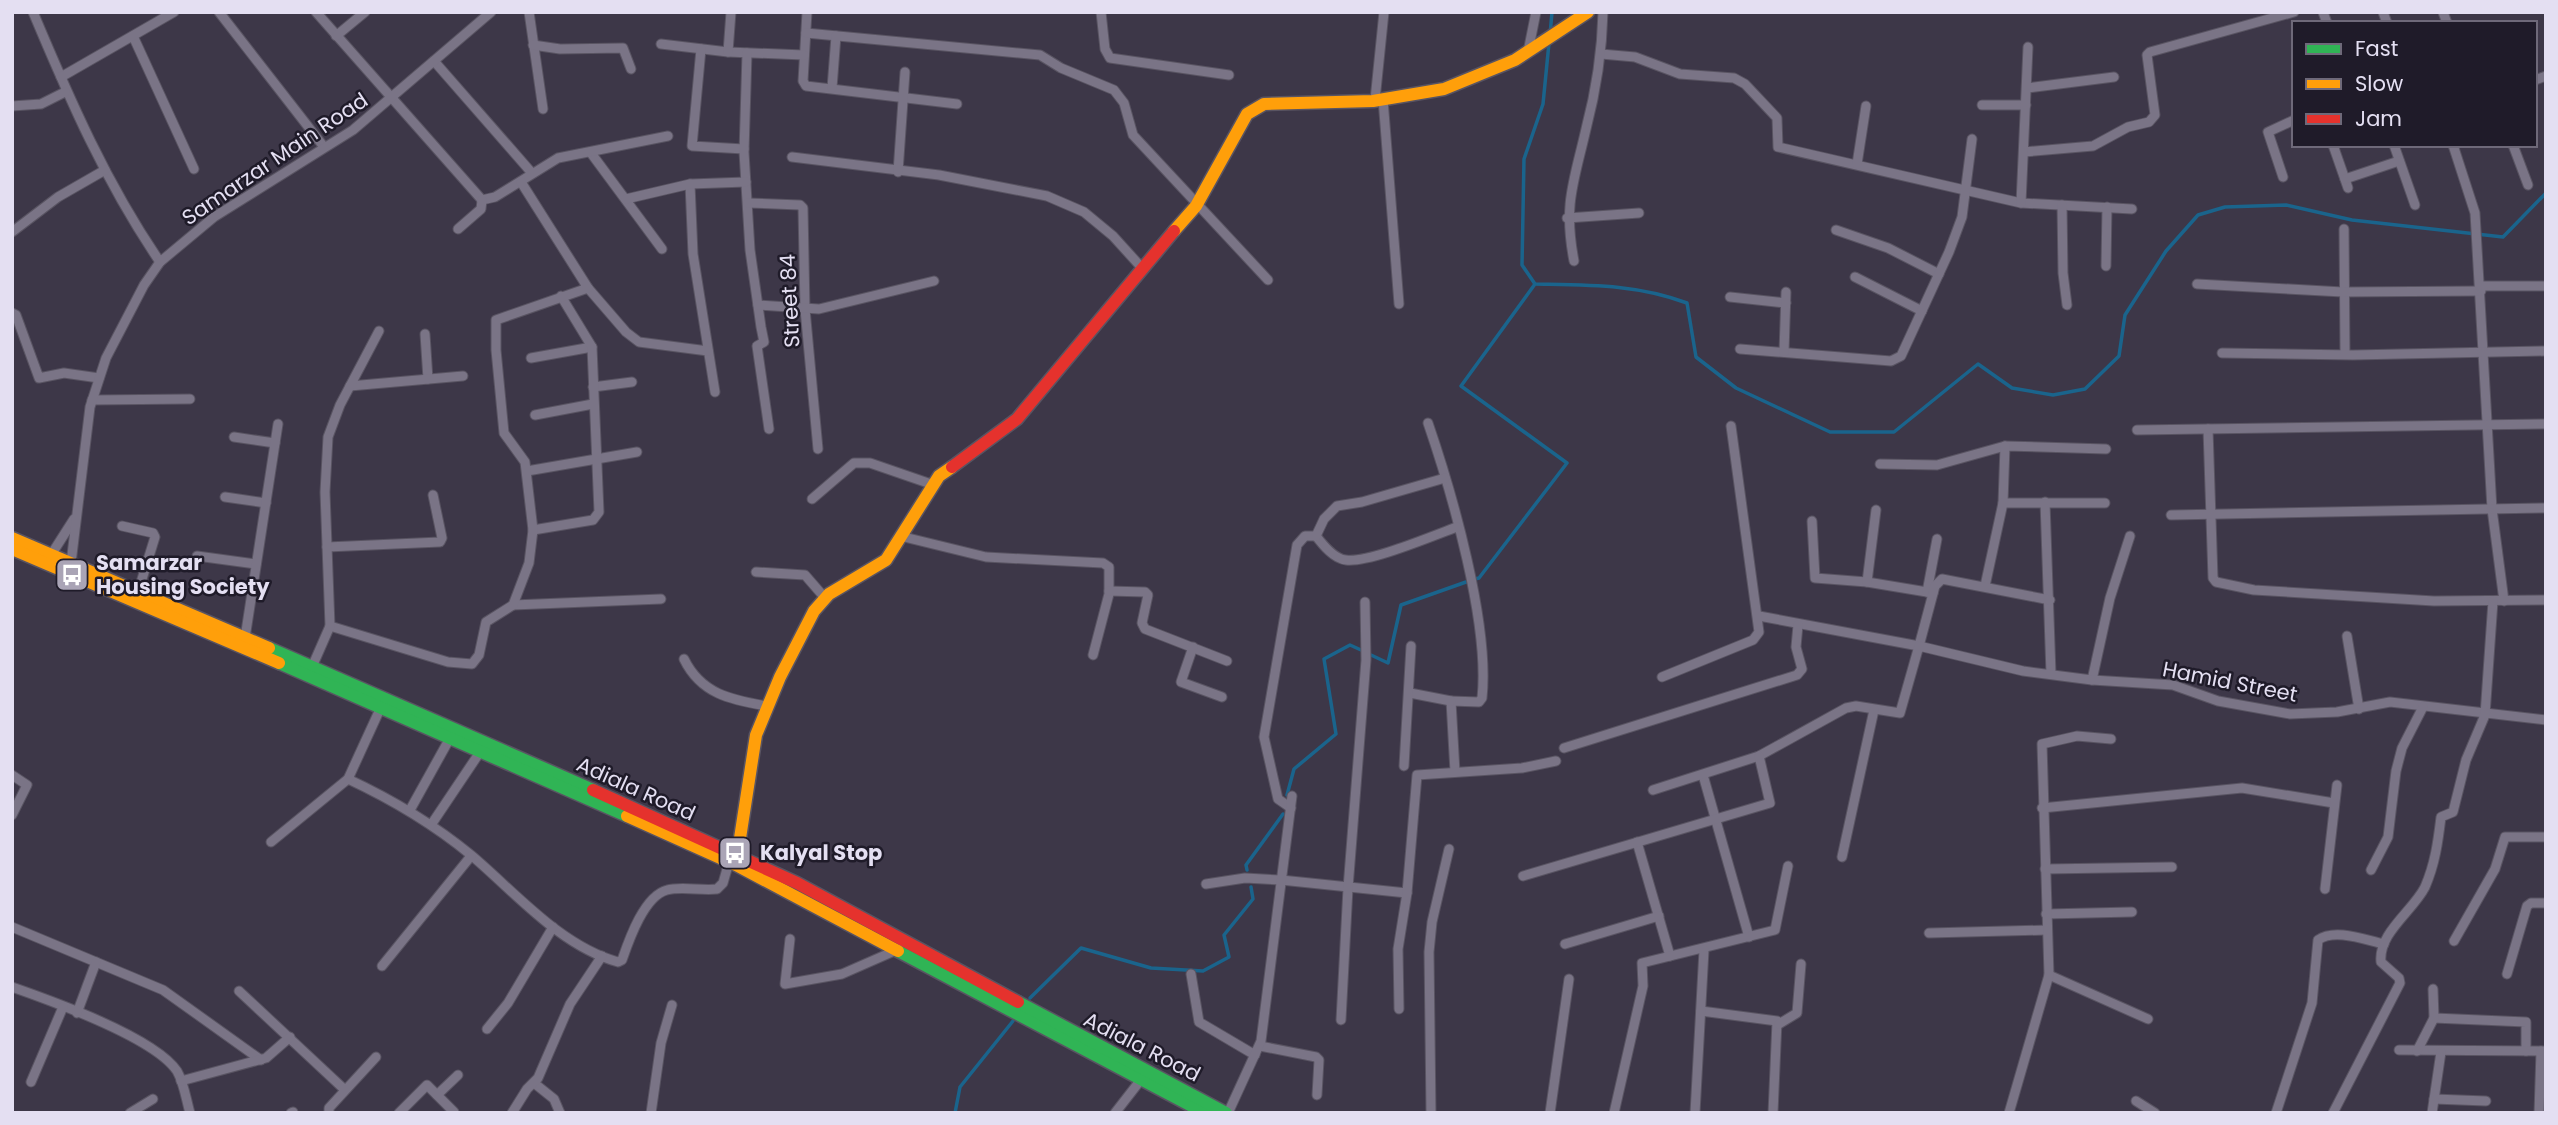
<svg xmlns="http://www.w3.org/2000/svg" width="2558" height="1125" font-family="Poppins,sans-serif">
<rect width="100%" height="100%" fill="#3d3748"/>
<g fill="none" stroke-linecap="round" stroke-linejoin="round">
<g stroke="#1a648c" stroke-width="3.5">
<polyline points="1550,35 1552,12"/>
<path d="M1549,43L1543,104L1524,159L1522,265L1535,284C1588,285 1637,284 1687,303L1696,357L1736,388L1830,432H1894L1978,364L2012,388L2053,395L2085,389L2119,356L2125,315L2166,251L2198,215L2225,207L2286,205L2352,220L2503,237L2546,193"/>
<polyline points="1475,579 1479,578 1567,463 1461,386 1535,284"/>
<polyline points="1371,655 1388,663 1401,605 1466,582"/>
<polyline points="1287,795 1294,769 1336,734 1324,659 1350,645 1361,650"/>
<polyline points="1247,870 1246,865 1283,814"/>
<polyline points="1030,998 1081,948 1151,968 1203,971 1229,957 1224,935 1253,899 1251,887"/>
<polyline points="955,1113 960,1087 1013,1021"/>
</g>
<defs>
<g id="street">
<path d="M33,12C70,100 106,183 160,262"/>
<polyline points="219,12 324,147"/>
<polyline points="316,12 482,200"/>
<polyline points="529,12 543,109"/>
<polyline points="807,12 803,81 806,86 957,104"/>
<polyline points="1101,12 1105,49 1110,58 1229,75"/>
<polyline points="2323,12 2327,23"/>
<polyline points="2383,12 2387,23"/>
<polyline points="2443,12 2447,23"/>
<polyline points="806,33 1040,55 1061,68 1114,90 1124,103 1133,135 1268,280"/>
<polyline points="133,36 194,169"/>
<polyline points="336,36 365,12"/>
<polyline points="661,44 728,52 804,55"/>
<polyline points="533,45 560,49 623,48 631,69"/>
<polyline points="701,49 692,146 744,149"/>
<polyline points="728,52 731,12"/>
<polyline points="1528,52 1536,12"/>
<polyline points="747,53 744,152 750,250 761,327 764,342 757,346 769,429"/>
<polyline points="1601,54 1635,57 1680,74 1734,78 1745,84 1777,118 1778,147 2021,203 2132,209"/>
<polyline points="434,61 531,172"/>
<polyline points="61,77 174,12"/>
<polyline points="2535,80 2546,76"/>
<polyline points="832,88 836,36"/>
<polyline points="2027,88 2114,77"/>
<polyline points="1383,99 1399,304"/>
<polyline points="1375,100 1384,12"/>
<polyline points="1982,105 2026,105"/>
<polyline points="12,106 41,104 65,92"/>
<polyline points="2333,145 2348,188"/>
<polyline points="2394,145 2415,205"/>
<polyline points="2453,145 2475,213 2492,509 2504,601"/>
<polyline points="2513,145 2528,185"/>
<polyline points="2024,152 2093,146 2128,127 2149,122 2155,115 2147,55 2150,52 2294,12"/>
<polyline points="591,153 662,249"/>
<polyline points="792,157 939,175 1047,196 1084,212 1113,236 1142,268"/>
<polyline points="1857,164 1866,106"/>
<polyline points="898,172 905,72"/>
<polyline points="2283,177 2268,132 2294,120"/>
<polyline points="2345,179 2399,161"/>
<polyline points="690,184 693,254 715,392"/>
<polyline points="626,199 690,184 746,182"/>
<polyline points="482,200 495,197 558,158 668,136"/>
<polyline points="748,203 800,205 803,208 805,309 818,449"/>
<polyline points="2021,203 2028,47"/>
<polyline points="2062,205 2063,273 2067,305"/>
<polyline points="1567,218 1639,213"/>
<polyline points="458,229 481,209 482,200"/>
<polyline points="2344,229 2345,354"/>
<polyline points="1836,230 1888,248 1939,274"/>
<polyline points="12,232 58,197 105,170"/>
<path d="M1574,261C1563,204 1574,182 1586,129C1596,91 1602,52 1603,12"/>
<polyline points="2106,266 2107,207"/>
<polyline points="1855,277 1922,311"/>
<polyline points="2197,284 2343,292 2481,291"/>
<polyline points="2480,286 2546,286"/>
<polyline points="588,288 626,332 639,342 708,351"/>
<polyline points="1730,297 1786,303"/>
<polyline points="758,305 819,309 934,281"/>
<polyline points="12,313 16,315 39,378 64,373 99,378"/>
<polyline points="425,334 428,379"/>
<polyline points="1740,349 1891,361 1901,356 1949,252 1962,217 1972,139"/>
<polyline points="1784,352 1786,292"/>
<polyline points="2222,353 2353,355 2546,351"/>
<polyline points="531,358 592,347"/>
<polyline points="350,386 463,376"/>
<polyline points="593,387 632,382"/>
<polyline points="92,400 190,399"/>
<polyline points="535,415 593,404"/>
<path d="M1428,423C1452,493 1490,625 1482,698L1479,702L1451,701L1455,772"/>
<polyline points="2208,429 2213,578 2216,582 2254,590 2434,601 2546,600"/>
<polyline points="2137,430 2546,424"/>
<polyline points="234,437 275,443"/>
<polyline points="1880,464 1937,465 2005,446 2106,449"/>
<polyline points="527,471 637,452"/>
<polyline points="225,497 266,503"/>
<polyline points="812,499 854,463 870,463 931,484"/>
<polyline points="2045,502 2051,674"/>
<polyline points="2003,503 2005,446"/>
<polyline points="2171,515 2546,508"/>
<polyline points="1812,521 1815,578 1867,582 1933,593"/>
<polyline points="122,526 153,533 155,537 138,592"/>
<polyline points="533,530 593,520 599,512 592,347 561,296"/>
<polyline points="900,536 986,557 1103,563 1109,567 1109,594 1093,655"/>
<path d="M1316,536C1323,545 1334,559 1346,560C1369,563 1432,536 1457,527"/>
<polyline points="327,547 440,542 442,538 433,495"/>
<polyline points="51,555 74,519"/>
<polyline points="197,556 256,564"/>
<polyline points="71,563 90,407 106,358 144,285 160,262 214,217 353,130 491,12"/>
<polyline points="756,572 805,575 825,598"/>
<polyline points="1867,582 1876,510"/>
<polyline points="1985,586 2003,503 2105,503"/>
<polyline points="1109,591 1145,592 1148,595 1142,623 1145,629 1227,661"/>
<polyline points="1927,592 1937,539"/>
<polyline points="513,605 661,599"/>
<polyline points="1759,616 1919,646 1935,586 1942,579 2050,600"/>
<polyline points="330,626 448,662 472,664 479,655 486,622 513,605 529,563 533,530 525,462 504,433 496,350 496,320 588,288 521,182"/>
<polyline points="2347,636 2359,709"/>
<polyline points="245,638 278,424"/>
<polyline points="1193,647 1181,682 1222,697"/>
<path d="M684,659C701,694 731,700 767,706"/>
<polyline points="312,667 330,626 325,492 328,437 340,405 379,331"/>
<polyline points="1662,677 1753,640 1759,632 1731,426"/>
<polyline points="2092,680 2110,598 2130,536"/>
<polyline points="1410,693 1451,701"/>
<polyline points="1564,748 1797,675 1802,669 1796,647 1798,625"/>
<polyline points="1404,766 1411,646"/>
<polyline points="12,775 27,785 12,815"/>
<polyline points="1703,775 1749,937"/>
<path d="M348,779C393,800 432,823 471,855C515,892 560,946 618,962L622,960C629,940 644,896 667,890C681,886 702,891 717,889L723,883L729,862"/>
<polyline points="1653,790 1759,756 1846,708 1856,706 1900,713 1919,646 2023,671 2092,680 2173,685 2218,701 2290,714 2337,712 2390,702 2546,720"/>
<polyline points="1291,808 1278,799 1264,737 1297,545 1305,536 1316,536 1324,519 1337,506 1362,502 1445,478"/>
<polyline points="2042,808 2242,788 2334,803"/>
<polyline points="410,810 450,738"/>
<polyline points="431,825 480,752"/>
<polyline points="271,842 348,779 381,707"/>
<polyline points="1637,842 1670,956"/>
<polyline points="1842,857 1874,710"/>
<polyline points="2045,869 2172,867"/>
<polyline points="2371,870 2388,837 2396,771 2402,748 2423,707"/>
<polyline points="1523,876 1770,803 1759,756"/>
<polyline points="1206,884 1245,878 1281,880 1407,893"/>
<polyline points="2325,889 2337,785"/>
<polyline points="2046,914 2132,912"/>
<polyline points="12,927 163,990 261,1060"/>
<polyline points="1929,933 2047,930"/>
<polyline points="790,939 785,984 842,974 899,949"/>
<polyline points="2454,941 2495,869 2505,837 2546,837"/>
<polyline points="1565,944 1659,916"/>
<polyline points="382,966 471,856"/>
<polyline points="1191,974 1199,1022 1255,1055"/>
<polyline points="2507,974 2527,906 2531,903 2546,903"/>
<polyline points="2049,975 2148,1019"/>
<path d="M12,987C52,1001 154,1037 177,1071C184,1083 186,1099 190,1113"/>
<polyline points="239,991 345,1090"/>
<polyline points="1399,1009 1398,949 1407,893 1417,775 1522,768 1556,761"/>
<polyline points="1701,1011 1777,1021 1773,1113"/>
<polyline points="77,1013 96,962"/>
<polyline points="2434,1018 2526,1022 2526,1051"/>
<polyline points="1341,1020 1348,888 1366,660 1365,602"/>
<polyline points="1779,1024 1797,1013 1801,964"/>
<polyline points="487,1029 508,1003 553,927"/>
<polyline points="1260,1046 1316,1057 1319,1060 1317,1095"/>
<polyline points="2399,1050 2546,1051"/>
<polyline points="2417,1051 2434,1018 2433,989"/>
<polyline points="181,1081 266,1058 290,1037"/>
<polyline points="31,1082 63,1007"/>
<polyline points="534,1083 554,1099 560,1113"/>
<polyline points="437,1095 458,1075"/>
<polyline points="2434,1099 2486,1101"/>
<polyline points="2136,1101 2155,1113"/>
<polyline points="130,1113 153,1099"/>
<polyline points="291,1113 293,1112"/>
<polyline points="329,1113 329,1108 376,1057"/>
<polyline points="399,1113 427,1085 454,1112"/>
<polyline points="512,1113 527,1089 538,1078 570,1004 602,956"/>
<polyline points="651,1113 661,1043 672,1005"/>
<polyline points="1115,1113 1143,1077"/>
<polyline points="1228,1113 1261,1041 1292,796"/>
<polyline points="1431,1113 1429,952 1432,922 1449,849"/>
<polyline points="1550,1113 1569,979"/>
<polyline points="1614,1113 1643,986 1642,963 1775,930 1788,866"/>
<polyline points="1695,1113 1704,950"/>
<polyline points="2009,1113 2049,975 2042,744 2077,736 2111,739"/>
<path d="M2276,1113L2312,1003L2318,940C2335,928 2365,940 2384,944"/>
<path d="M2333,1113L2400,983L2399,978L2381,962C2378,933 2413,911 2425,887C2435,864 2438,842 2441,817L2453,812L2466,760L2485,715L2493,601"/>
<polyline points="2432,1113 2441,1052"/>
<polyline points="2539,1113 2541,1051"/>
</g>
<g id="fast">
<polyline points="269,648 593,790"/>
<polyline points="279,663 627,816"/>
<polyline points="898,951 1205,1113"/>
<polyline points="1018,1002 1226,1113"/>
</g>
<g id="slow">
<polyline points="1174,231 1196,206 1247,114 1264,104 1373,101 1444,89 1515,60 1588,12"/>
<polyline points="12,538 269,648"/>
<polyline points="12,549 279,663"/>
<polyline points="627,816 736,865 898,951"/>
<polyline points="736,864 756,735 780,677 814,611 829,594 886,560 939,476 952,467"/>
</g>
<g id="jam">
<polyline points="952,467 1017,419 1174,231"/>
<polyline points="593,790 797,883 1018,1002"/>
</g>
</defs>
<use href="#street" stroke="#595462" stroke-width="11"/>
<use href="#fast" stroke="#595462" stroke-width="15"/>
<use href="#slow" stroke="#595462" stroke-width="15"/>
<use href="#jam" stroke="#595462" stroke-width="15"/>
<use href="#street" stroke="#7a7486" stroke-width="9"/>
<use href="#fast" stroke="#30b455" stroke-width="12"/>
<use href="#slow" stroke="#ff9f0a" stroke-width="12"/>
<use href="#jam" stroke="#e5322d" stroke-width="12"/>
</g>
<defs>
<symbol id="bus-square" viewBox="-11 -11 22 22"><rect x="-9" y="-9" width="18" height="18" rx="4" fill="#aaa4b6" stroke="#1f1b29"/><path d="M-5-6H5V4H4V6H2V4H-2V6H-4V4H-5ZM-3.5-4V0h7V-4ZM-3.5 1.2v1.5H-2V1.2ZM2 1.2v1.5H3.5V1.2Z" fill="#fff"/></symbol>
</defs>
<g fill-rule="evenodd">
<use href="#bus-square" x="53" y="556" width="38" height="38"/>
<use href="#bus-square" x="716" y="834" width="38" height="38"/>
</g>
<g text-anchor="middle" stroke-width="5" stroke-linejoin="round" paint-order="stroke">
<g font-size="21" fill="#e4dff2" stroke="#1f1b29">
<text transform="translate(275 159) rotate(-34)" y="7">Samarzar Main Road</text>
<text transform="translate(790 301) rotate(-93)" y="7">Street 84</text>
<text transform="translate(2230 682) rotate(11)" y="7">Hamid Street</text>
<text transform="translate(636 789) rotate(24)" y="7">Adiala Road</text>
<text transform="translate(1142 1047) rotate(27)" y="7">Adiala Road</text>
</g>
<g font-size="21" font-weight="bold" fill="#e4dff2" stroke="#1f1b29" text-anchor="start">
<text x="96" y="570">Samarzar<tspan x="96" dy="24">Housing Society</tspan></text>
<text x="760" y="860">Kalyal Stop</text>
</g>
</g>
<rect width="2558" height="1125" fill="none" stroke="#e4dff2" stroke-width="28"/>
<rect x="2292" y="21" width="245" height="126" fill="#1f1b29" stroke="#6e6979" stroke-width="2"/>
<rect x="2306" y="44" width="35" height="10" fill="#30b455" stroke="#6e6979" stroke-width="2"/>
<text x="2355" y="56" font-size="21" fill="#e4dff2">Fast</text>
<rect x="2306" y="79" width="35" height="10" fill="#ff9f0a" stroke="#6e6979" stroke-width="2"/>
<text x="2355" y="91" font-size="21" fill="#e4dff2">Slow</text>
<rect x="2306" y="114" width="35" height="10" fill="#e5322d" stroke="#6e6979" stroke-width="2"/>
<text x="2355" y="126" font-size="21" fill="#e4dff2">Jam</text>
</svg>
